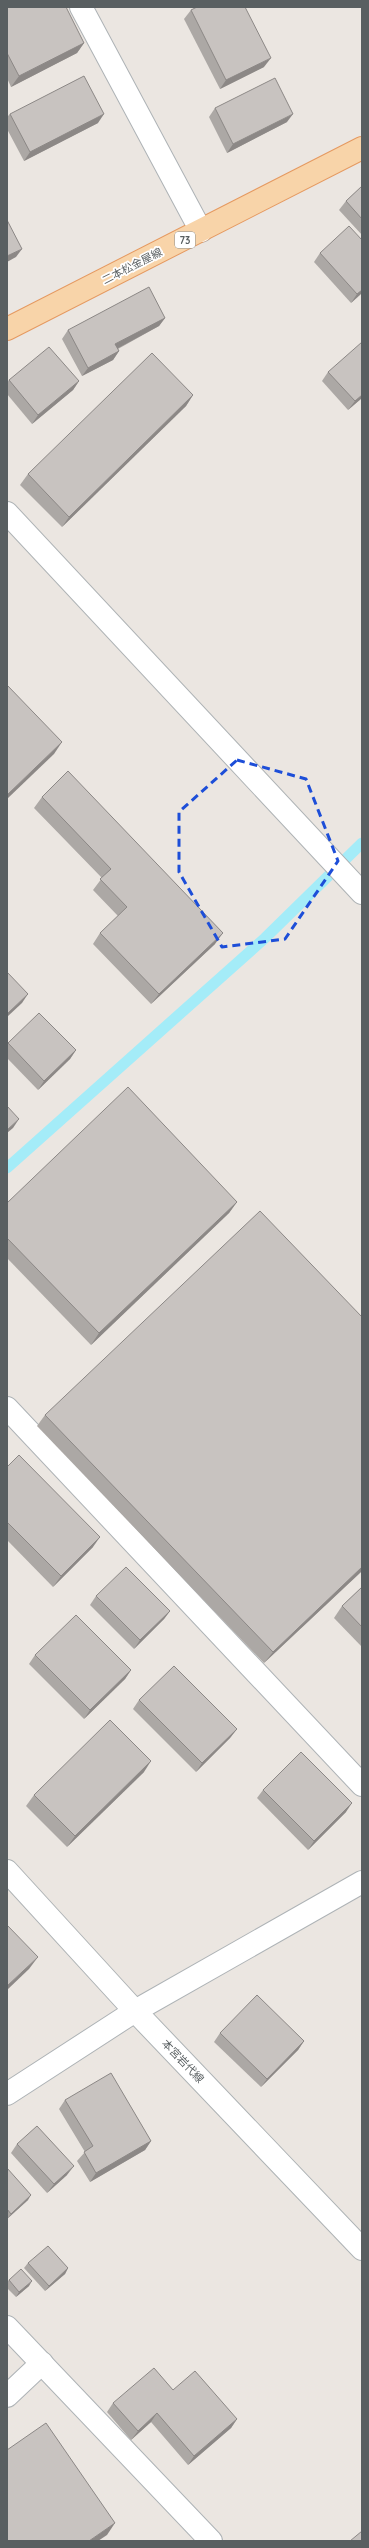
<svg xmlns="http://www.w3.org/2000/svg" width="369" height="2548" font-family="Quicksand,'Noto Sans JP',sans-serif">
<rect width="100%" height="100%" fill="#ebe6e1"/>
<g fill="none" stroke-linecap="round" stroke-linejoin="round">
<polyline stroke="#a4ecf8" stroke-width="11" points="7,1168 265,938 362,843"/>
<defs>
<g id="street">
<polyline points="81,7 201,231"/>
<polyline points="7,1408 362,1785"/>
<polyline points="7,2094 135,2011 362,1882"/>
<polyline points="7,2327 211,2541"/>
<polyline points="7,2396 42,2363"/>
</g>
<g id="secondary">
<polyline points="7,513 362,893"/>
<polyline points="7,1871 135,2011 362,2249"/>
</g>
<polyline id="primary" points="7,329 362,148"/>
</defs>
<use href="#street" stroke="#aeb3b6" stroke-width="24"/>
<use href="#secondary" stroke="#aeb3b5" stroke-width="24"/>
<use href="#primary" stroke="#e59960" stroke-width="24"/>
<use href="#street" stroke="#fff" stroke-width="22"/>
<use href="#secondary" stroke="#fff" stroke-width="22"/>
<use href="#primary" stroke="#f8d4a9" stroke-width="22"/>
</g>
<g fill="#aca8a5">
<polygon points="7,7 84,43 77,53 11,87 7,78"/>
<polygon points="191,10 264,67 220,89 184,19"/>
<polygon points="215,108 287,122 227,153 209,117"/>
<polygon points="10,114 98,123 24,161 7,129 7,117"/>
<polygon points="362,186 362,235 339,210 346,201"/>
<polygon points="362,240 362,293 351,303 314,262 320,253"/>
<polygon points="165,318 159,326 118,349 119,351 113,360 82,376 62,339 68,330"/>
<polygon points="328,372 362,398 348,410 322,381"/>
<polygon points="9,380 79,381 73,390 32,424 7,394 7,383"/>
<polygon points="193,395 186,406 62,527 20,485 28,474"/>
<polygon points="42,797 215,944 151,1004 93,944 100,933 118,916 93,890 102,878 34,808"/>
<polygon points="8,1043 76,1050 70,1059 38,1090 7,1058 7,1044"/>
<polygon points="237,1202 229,1213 91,1345 7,1258 7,1203"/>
<polygon points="362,1317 362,1571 264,1663 37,1426 45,1415"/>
<polygon points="7,1467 93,1547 53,1587 7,1540"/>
<polygon points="362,1587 362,1647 334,1618 342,1606"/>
<polygon points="96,1596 170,1611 164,1619 134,1649 90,1605"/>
<polygon points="35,1655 131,1670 125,1679 84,1719 29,1664"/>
<polygon points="139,1700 237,1729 230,1738 196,1772 133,1709"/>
<polygon points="144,1772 67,1847 26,1806 34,1795"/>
<polygon points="263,1790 346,1812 308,1850 257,1798"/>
<polygon points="220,2033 304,2041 298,2050 261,2087 214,2042"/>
<polygon points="65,2100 151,2141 145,2150 90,2182 77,2161 85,2152 59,2109"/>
<polygon points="17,2144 67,2175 47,2193 11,2153"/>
<polygon points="7,2168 28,2200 7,2219"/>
<polygon points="28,2263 68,2268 65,2274 45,2291 24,2268"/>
<polygon points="9,2280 29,2286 16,2297 7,2288 7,2282"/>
<polygon points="173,2390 237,2419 231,2428 188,2465 151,2422 131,2440 107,2412 113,2403"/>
</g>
<g fill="#8c8886">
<polygon points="84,43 77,53 11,87 19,76"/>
<polygon points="271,58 264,67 220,89 226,80"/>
<polygon points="104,114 98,123 24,161 30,152"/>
<polygon points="293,114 287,122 227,153 233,144"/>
<polygon points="22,249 16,257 7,262 7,256"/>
<polygon points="362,290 362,293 351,303 357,294"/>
<polygon points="165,318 159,326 109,353 115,344"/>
<polygon points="119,351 113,360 82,376 88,368"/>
<polygon points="79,381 73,390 32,424 38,415"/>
<polygon points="193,395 186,406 62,527 69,517"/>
<polygon points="362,395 362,398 348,410 355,401"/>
<polygon points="62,742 54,754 7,799 7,795"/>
<polygon points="223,933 215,944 151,1004 159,994"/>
<polygon points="28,994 22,1003 7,1017 7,1014"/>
<polygon points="76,1050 70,1059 38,1090 44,1081"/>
<polygon points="19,1119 13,1128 7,1133 7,1130"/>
<polygon points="237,1202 229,1213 91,1345 99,1333"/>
<polygon points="100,1537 93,1547 53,1587 61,1576"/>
<polygon points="362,1567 362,1571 264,1663 273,1652"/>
<polygon points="170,1611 164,1619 134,1649 140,1640"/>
<polygon points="131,1670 125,1679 84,1719 90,1710"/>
<polygon points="237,1729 230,1738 196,1772 202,1763"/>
<polygon points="151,1761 144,1772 67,1847 75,1836"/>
<polygon points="352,1803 346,1812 308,1850 314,1841"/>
<polygon points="38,1957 29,1969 7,1990 7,1986"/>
<polygon points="304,2041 298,2050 261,2087 267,2079"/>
<polygon points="151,2141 145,2150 90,2182 96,2173"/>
<polygon points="74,2166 67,2175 47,2193 54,2184"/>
<polygon points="31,2195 28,2200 7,2219 11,2214"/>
<polygon points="68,2268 65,2274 45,2291 49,2286"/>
<polygon points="32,2281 29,2286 16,2297 19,2292"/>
<polygon points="157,2413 151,2422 131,2440 138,2431"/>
<polygon points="237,2419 231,2428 188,2465 194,2456"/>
<polygon points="115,2523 107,2535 98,2541 89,2541"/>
</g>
<g fill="#c8c3c0" stroke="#8c8886">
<polygon points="7,7 66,7 84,43 19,76 7,53"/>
<polygon points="197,7 245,7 271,58 226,80 191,10"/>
<polygon points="84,76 104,114 30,152 10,114"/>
<polygon points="275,78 293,114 233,144 215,108"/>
<polygon points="362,186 362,219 346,201"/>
<polygon points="7,220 22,249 7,256"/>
<polygon points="349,226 362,240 362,290 357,294 320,253"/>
<polygon points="149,287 165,318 115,344 119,351 88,368 68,330"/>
<polygon points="362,342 362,395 355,401 328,372"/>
<polygon points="49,347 79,381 38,415 9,380"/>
<polygon points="152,353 193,395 69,517 28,474"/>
<polygon points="7,685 62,742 7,795"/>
<polygon points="68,771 223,933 159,994 100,933 127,907 100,879 111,869 42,797"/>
<polygon points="7,972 28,994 7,1014"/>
<polygon points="39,1013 76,1050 44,1081 8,1043"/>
<polygon points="128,1087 237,1202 99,1333 7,1238 7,1203"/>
<polygon points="7,1106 19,1119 7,1130"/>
<polygon points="260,1211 362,1317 362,1567 273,1652 45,1415"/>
<polygon points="19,1455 100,1537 61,1576 7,1522 7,1467"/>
<polygon points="126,1567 170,1611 140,1640 96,1596"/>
<polygon points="362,1587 362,1627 342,1606"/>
<polygon points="76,1615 131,1670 90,1710 35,1655"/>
<polygon points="174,1666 237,1729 202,1763 139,1700"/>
<polygon points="110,1720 151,1761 75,1836 34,1795"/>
<polygon points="301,1752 352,1803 314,1841 263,1790"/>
<polygon points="7,1925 38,1957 7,1986"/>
<polygon points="257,1995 304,2041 267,2079 220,2033"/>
<polygon points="111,2073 151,2141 96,2173 84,2152 93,2146 65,2100"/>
<polygon points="37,2126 74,2166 54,2184 17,2144"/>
<polygon points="7,2168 31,2195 11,2214 7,2209"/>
<polygon points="48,2246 68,2268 49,2286 28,2263"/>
<polygon points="21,2269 32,2281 19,2292 9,2280"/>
<polygon points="154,2368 173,2390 195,2371 237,2419 194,2456 157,2413 138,2431 113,2403"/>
<polygon points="46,2423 115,2523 89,2541 7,2541 7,2450"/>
<polygon points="362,2531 362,2541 350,2541"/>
</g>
<path fill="none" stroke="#1d4ed8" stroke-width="3" stroke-dasharray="8 5" stroke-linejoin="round" d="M237,760L306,779L338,861L285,939L222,947L179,872V812Z"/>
<g text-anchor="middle" stroke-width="3.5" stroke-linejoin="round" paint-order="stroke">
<rect fill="#fff" stroke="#8b8f90" stroke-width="1" x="175" y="232" width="20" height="16" rx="3"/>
<g font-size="10" font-weight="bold" fill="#595f61">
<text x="185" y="244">73</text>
</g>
<g font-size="11" fill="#595f61" stroke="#fff">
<text transform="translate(132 266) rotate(-27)" y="4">二本松金屋線</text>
<text transform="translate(183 2061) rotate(46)" y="4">本宮岩代線</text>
</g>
</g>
<rect width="369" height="2548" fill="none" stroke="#595f61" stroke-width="16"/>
</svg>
